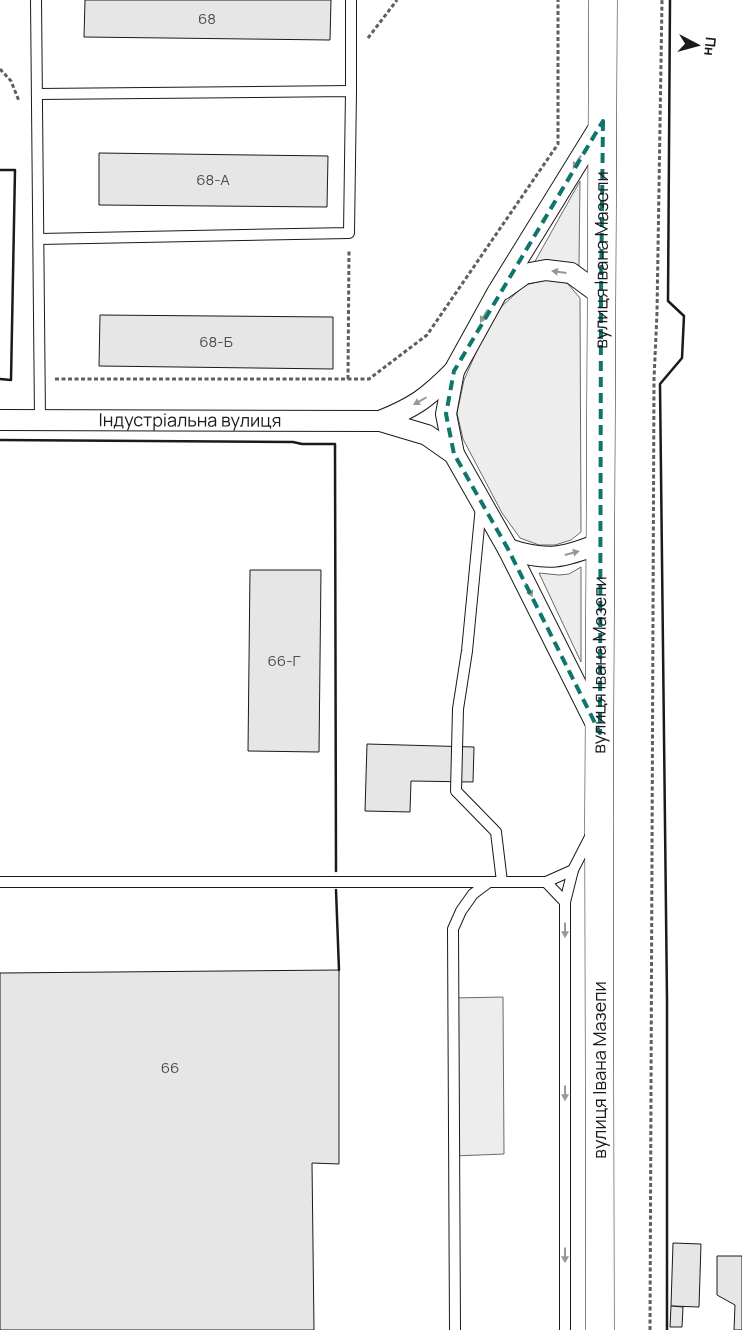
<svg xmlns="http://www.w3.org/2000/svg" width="742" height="1330" font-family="Manrope,sans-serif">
<rect width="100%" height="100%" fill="#fff"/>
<g fill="#ededed" stroke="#6a6a6a">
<polygon points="580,181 579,266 563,262 534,263"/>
<polygon points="546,280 567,283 580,298 581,532 571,540 555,545 539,545 520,538 502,513 463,439 457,413 464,380 485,332 502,306 525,285"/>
<polygon points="581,567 581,662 539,573 559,575 569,574"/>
<polygon points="503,997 504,1154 454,1156 453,998"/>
</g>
<g fill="#e6e6e6" stroke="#1a1a1a">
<polygon points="85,0 331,0 330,40 84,37"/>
<polygon points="99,153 328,156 327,207 99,205"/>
<polygon points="100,315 333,317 333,369 99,366"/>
<polygon points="250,570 321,570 319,752 248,751"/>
<polygon points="367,744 474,747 473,782 411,781 410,812 365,811"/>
<polygon points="339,970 339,1164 312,1163 314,1330 0,1330 0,973"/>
<polygon points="673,1243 701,1244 699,1307 671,1306"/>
<polygon points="717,1256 742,1256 742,1330 734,1330 735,1305 717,1295"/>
<polygon points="671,1306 683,1307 682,1327 670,1327"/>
</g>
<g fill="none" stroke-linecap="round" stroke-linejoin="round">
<defs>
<g id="lane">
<polyline points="36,0 40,420"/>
<polyline points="351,0 351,91"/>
<polyline points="37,94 351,91 349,233 39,239"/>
<polyline points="481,506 467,651 458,709 456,791 496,832 502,882"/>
<polyline points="0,882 489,882"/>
<polyline points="546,882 565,902"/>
<polyline points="455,1330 453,929 461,911 473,894 489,882 546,882 573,870"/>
<polyline points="565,1330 565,902 573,870 592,833"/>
</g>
<g id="street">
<polyline points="503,289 524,274 546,270 571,273 601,295"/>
<path id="s1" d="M0,420L380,421L427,435L454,454"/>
<path d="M380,421C415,407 427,398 454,371"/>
<path d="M508,549C548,562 563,558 601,543"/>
<polyline points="598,728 508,549 454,454 446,414 454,371 497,293 603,121"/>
</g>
<g id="primary">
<path id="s2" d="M600,1330L599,819L603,0"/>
</g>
</defs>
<use href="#lane" stroke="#1a1a1a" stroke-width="12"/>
<use href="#street" stroke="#1a1a1a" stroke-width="22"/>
<use href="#primary" stroke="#1a1a1a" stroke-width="29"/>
<g stroke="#5f5f5f" stroke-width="3" stroke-dasharray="4 2.5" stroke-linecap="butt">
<polyline points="368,38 397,0"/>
<polyline points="0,69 11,81 19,101"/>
<polyline points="55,379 369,379 427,335 558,144 558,0"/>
<polyline points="348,379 349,250"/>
<polyline points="650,1330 654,379 657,313 662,0"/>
</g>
<use href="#lane" stroke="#fff" stroke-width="10"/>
<use href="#street" stroke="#fff" stroke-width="20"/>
<use href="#primary" stroke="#fff" stroke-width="28"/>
<g stroke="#1a1a1a" stroke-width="2.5">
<polyline points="0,170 15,170 11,380 0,379"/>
<polyline points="0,440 293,442 302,444 335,444 336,871"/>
<polyline points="336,890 339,970"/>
<polyline points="667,1330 667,999 660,384 682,358 684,316 668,301 670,0"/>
</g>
</g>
<defs><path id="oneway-solid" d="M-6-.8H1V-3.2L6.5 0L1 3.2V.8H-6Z" transform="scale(1.25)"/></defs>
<g fill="#989898">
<use href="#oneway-solid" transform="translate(577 162) rotate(122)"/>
<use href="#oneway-solid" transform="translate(559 272) rotate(-172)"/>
<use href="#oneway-solid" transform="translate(484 316) rotate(119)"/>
<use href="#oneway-solid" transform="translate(420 401) rotate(150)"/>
<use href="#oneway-solid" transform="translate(572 553) rotate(-15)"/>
<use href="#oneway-solid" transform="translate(529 590) rotate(63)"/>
<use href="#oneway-solid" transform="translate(565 930) rotate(90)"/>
<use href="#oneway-solid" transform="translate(565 1093) rotate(90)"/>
<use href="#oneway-solid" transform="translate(565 1255) rotate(90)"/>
</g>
<path fill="none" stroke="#0f766e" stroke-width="4" stroke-dasharray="10 6" stroke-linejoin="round" d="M603,121L601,295L600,733L508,549L454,454L446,414L454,371Z"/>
<g text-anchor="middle" stroke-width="4" stroke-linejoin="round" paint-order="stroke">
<g font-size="15" fill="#4d4d4d">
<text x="207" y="24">68</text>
<text x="213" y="185">68-А</text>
<text x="216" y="347">68-Б</text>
<text x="284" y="666">66-Г</text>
<text x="170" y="1073">66</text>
</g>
<g font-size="18" fill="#1a1a1a" stroke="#fff">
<text dy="6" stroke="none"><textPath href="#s2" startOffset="1070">вулиця Івана Мазепи</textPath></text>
<text dy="6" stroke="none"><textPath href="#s1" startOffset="190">Індустріальна вулиця</textPath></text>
<text dy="6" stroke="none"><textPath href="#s2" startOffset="665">вулиця Івана Мазепи</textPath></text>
<text transform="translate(600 1070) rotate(-90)" y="6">вулиця Івана Мазепи</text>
</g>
</g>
<g transform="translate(697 45) rotate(96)" stroke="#ffffff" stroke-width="4" paint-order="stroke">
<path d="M0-4L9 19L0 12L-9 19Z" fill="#1a1a1a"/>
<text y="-8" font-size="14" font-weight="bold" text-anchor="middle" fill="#1a1a1a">Пн</text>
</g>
</svg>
